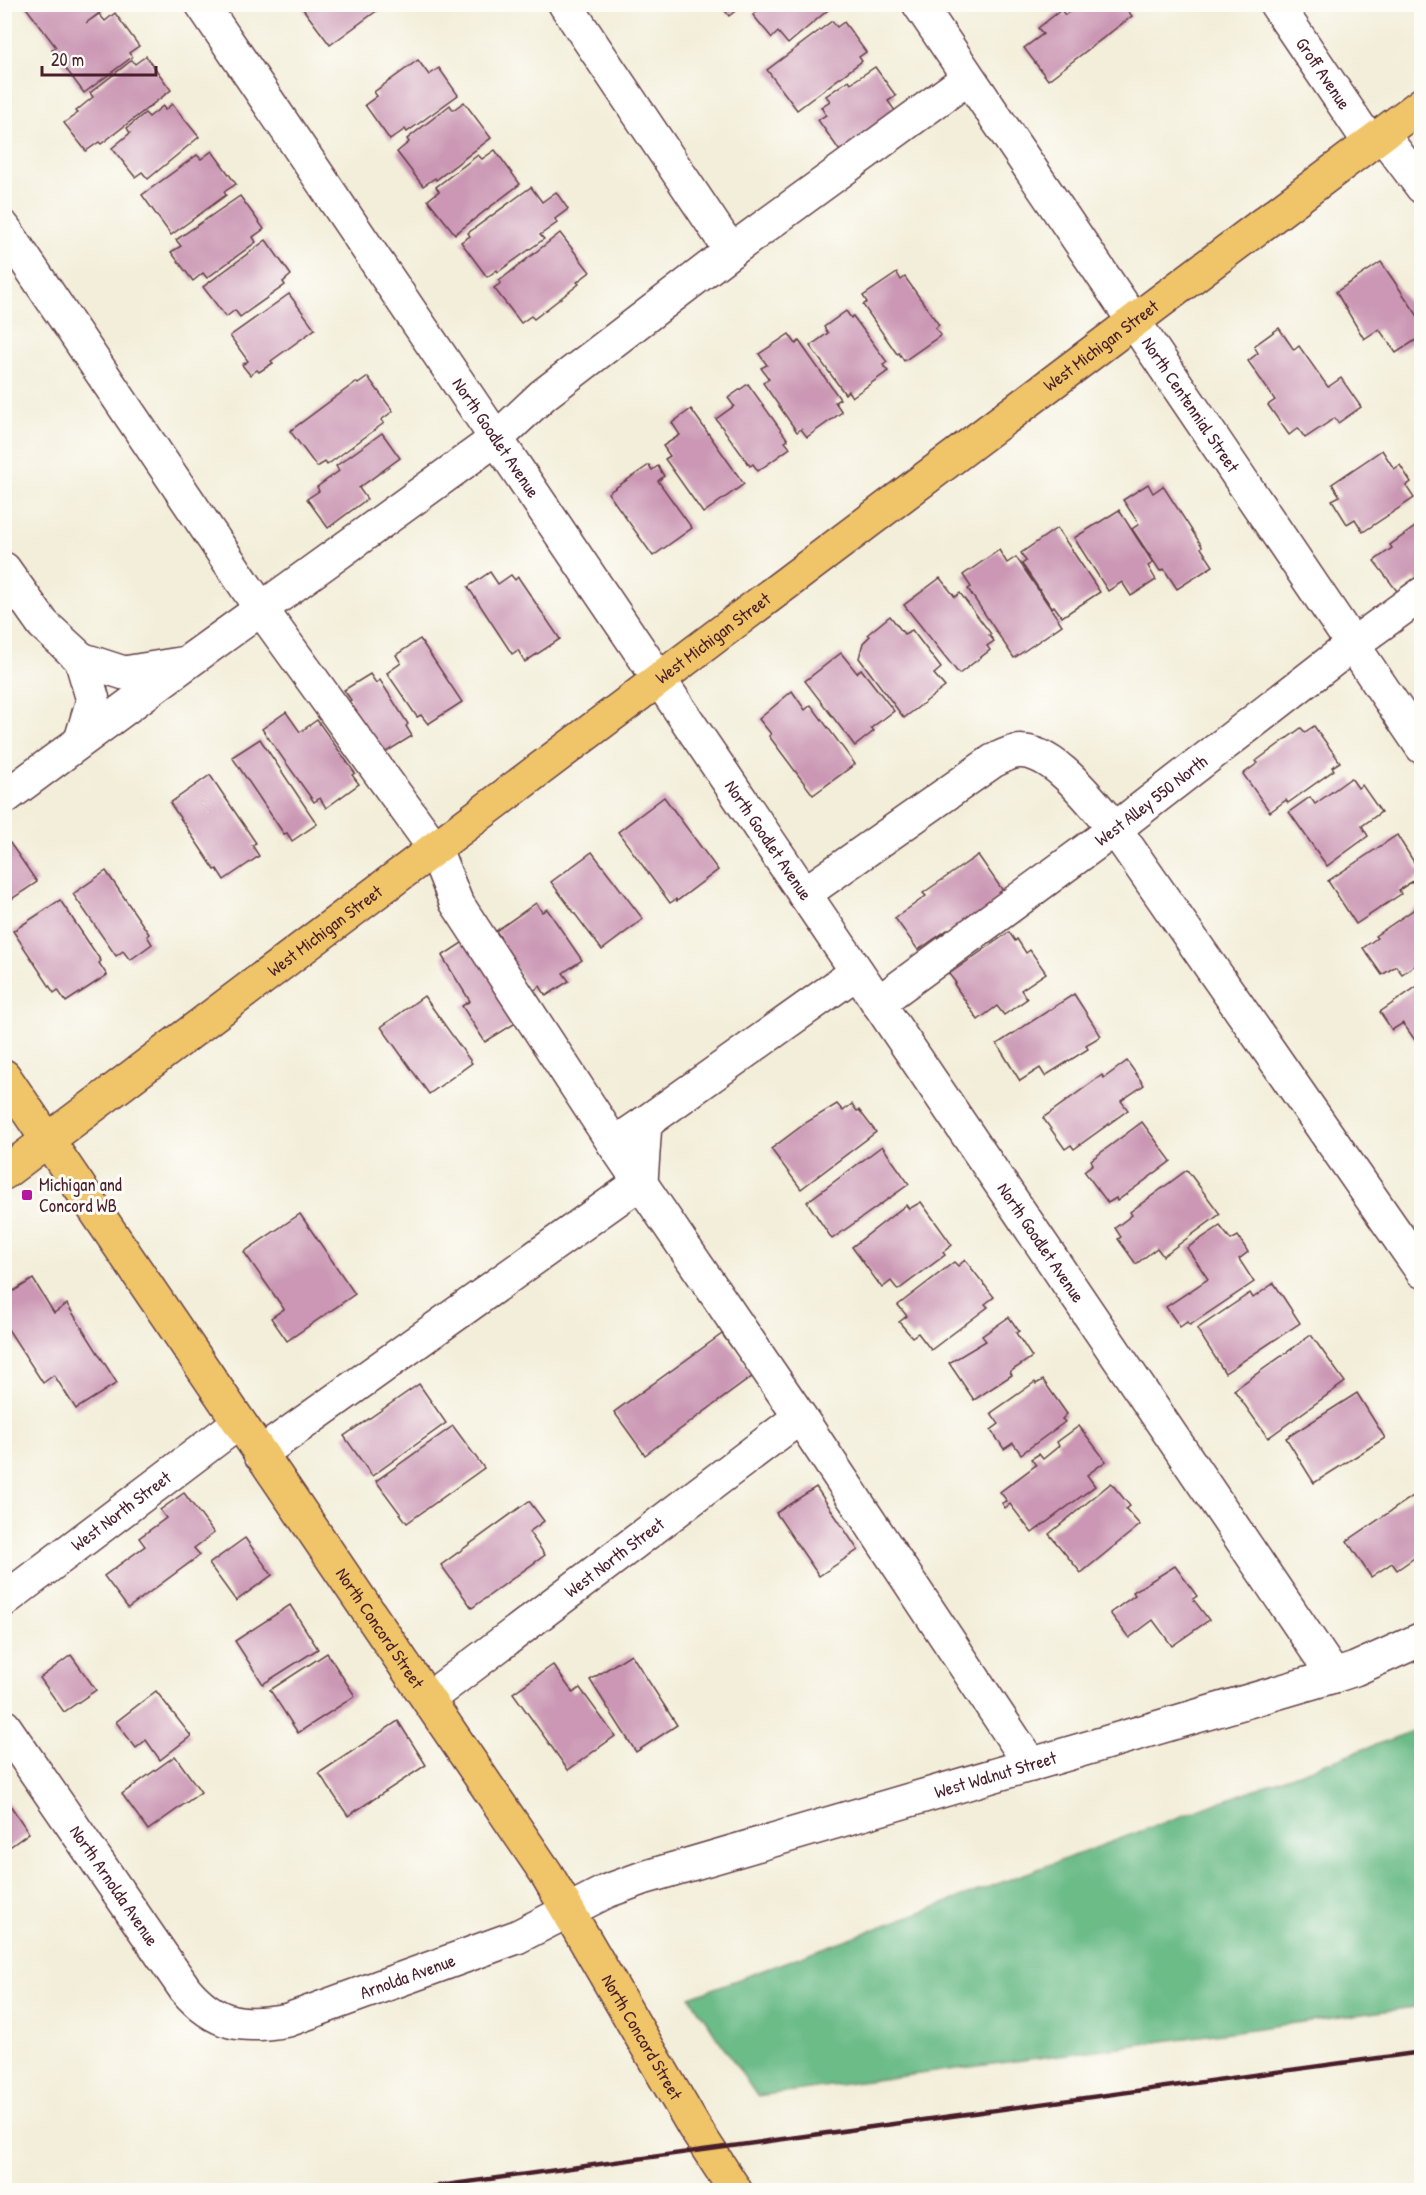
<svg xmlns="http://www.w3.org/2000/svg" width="1426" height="2195" font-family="'Patrick Hand',sans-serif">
<rect width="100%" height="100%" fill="#fdfcf7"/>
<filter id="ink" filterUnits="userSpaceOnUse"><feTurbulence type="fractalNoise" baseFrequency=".0167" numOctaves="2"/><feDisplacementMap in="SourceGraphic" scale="12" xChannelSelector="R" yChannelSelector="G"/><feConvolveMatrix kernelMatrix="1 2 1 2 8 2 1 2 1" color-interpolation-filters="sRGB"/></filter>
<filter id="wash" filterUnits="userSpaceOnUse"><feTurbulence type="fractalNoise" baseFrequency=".008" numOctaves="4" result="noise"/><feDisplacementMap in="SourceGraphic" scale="24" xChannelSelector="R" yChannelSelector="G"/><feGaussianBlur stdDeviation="1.35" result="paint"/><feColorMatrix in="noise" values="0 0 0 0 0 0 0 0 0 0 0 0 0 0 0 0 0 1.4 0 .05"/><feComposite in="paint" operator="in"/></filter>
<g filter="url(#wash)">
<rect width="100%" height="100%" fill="#f3eed9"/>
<polygon fill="#6cbc88" stroke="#5b6e5a" stroke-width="1.5" points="1421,1728 1421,2006 757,2096 690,1997"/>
<g id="blocks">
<g fill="#cb97b4">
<polygon points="308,4 386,4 330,45 303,9"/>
<polygon points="720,4 744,4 729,16"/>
<polygon points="765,4 835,4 788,44 778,32 772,38 753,15"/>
<polygon points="1079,4 1123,4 1132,16 1048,80 1024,48 1043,34 1038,28 1061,10 1065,15"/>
<polygon points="24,5 110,5 86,23 99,14 105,21 115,13 139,46 129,53 132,57 84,93 52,50 56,47"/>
<polygon points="832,21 837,27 844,22 866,52 859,57 862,61 797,110 767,70"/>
<polygon points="146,56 171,90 101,144 99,142 86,151 64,123 78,113 76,111 93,97 90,93 132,60 135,64"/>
<polygon points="418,60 429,75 439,68 458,95 407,132 405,129 390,140 365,105 377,96 374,92"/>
<polygon points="875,67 896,96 888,101 898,115 842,154 818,120 826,115 821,107 830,101 826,96 849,80 851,83"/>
<polygon points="464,102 491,138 436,180 435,178 423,186 397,152 409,142 407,139 450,105 453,110"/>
<polygon points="172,104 199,137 148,179 142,172 135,177 112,148 130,133 127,128 145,113 149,117 163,106 165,110"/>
<polygon points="495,150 520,184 455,234 428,200 439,191 436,187 478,155 482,159"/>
<polygon points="212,151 236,184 224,192 226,195 171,235 142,195 197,155 201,159"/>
<polygon points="531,187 542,202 556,192 568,209 555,219 557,223 540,235 544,239 498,272 497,270 487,277 461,242 470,236 468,233"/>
<polygon points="240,196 264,229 253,237 256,242 207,278 203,273 193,281 171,252 181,246 176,240"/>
<polygon points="560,233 590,272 577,282 579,284 534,319 531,316 521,323 494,288 501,283 499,281"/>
<polygon points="266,240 291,275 283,282 285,285 240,317 235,310 226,317 203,287"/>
<polygon points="1381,262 1422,322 1422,336 1396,353 1379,329 1364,339 1336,292"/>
<polygon points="897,273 901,280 905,277 939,325 935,328 941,335 904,361 899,353 897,354 863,305 867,302 863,296"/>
<polygon points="289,294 315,329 271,361 273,363 259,372 257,370 250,375 242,365 248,361 230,336"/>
<polygon points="846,311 851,318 853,316 887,362 883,365 888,371 852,397 848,391 845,394 810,346 828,333 824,327"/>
<polygon points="1279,328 1294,350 1299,346 1328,387 1341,378 1361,407 1338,423 1335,418 1305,438 1298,428 1289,435 1268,405 1275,400 1248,361 1258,353 1254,346"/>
<polygon points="789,334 796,344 799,341 840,399 835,402 842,412 807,437 801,429 797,432 763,383 769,379 761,368 767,365 759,354"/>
<polygon points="368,377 393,411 381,420 384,423 327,465 325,462 317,467 290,431 356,382 358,384"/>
<polygon points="748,384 788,440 785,442 790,448 758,471 753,464 750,466 716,419 734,406 728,398"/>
<polygon points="691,409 744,484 703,513 665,459 670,456 663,446 680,435 672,423"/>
<polygon points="382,433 400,458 359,488 367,499 328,528 307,499 319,491 317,487 339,471 336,466"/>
<polygon points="1382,450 1394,469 1400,465 1411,482 1406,486 1414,498 1363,532 1355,519 1347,524 1332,500 1340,496 1332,484"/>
<polygon points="649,465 652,470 658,466 664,476 658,481 692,528 653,556 608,493"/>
<polygon points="1148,484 1153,493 1163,486 1202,546 1201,548 1213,566 1177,589 1164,569 1160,571 1132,529 1139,524 1123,500"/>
<polygon points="1119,510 1153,563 1148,566 1156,580 1131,596 1122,582 1108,591 1074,538"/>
<polygon points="1422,522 1422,587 1415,578 1397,591 1374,561 1392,548 1390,545"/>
<polygon points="1057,528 1100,592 1062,617 1054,606 1052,608 1022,564 1026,561 1021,553"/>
<polygon points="999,550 1007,563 1016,557 1062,625 1014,658 968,589 971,587 963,575"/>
<polygon points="490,572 498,584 511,575 515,580 518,577 560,639 525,662 518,650 512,654 468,587"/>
<polygon points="940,578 955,597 960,593 991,634 989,635 994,641 987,646 990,650 959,674 904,605"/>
<polygon points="890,616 904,634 912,630 941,668 934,674 945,687 904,718 859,658 863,643 870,636 868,634"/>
<polygon points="420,639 462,702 428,724 421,715 417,717 387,673 401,663 396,655"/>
<polygon points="841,653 857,673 861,669 894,711 871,728 874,731 855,746 805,681"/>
<polygon points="370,674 376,683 380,680 408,724 406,726 412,736 378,757 341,707 351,700 344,690"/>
<polygon points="792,691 805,710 811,705 855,764 813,795 769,736 771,734 759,719"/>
<polygon points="286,712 300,732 317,720 355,773 352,775 359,784 326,808 320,798 314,802 262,729"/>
<polygon points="1314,726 1340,762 1332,767 1334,770 1288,803 1286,800 1270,812 1243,774 1258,763 1256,761 1301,728 1305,732"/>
<polygon points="260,739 317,824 292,841 287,833 284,834 232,757"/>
<polygon points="210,775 256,843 252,845 259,856 224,880 217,869 215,870 170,803"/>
<polygon points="1351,778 1358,788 1362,785 1381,812 1362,826 1368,836 1327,866 1289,812 1310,797 1315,804"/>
<polygon points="664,797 718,870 677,901 676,899 670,903 618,832"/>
<polygon points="1397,835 1422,875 1399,890 1401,894 1356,924 1328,881"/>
<polygon points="10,843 37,882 4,904 4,846"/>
<polygon points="592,852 643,919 602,950 551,882"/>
<polygon points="978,855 1008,898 952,937 947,930 918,950 895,918 926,896 923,893"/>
<polygon points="106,871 149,934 147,936 152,944 130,960 123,951 116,956 73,894"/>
<polygon points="60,900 101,961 99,963 107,975 66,1002 58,990 54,993 13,931"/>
<polygon points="536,903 542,912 547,909 582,960 563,973 569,981 546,996 540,986 532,992 497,941 501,938 496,931"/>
<polygon points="1422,904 1422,960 1402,974 1396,966 1382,975 1363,948 1377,938 1375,936"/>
<polygon points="1009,932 1015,941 1017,939 1026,953 1030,950 1046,973 1021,990 1027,999 1004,1015 997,1006 978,1020 954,984 956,983 949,974"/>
<polygon points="471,937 522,1019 485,1042 462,1006 470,1001 442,956"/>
<polygon points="1422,983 1422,1044 1419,1046 1403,1023 1392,1030 1380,1012"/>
<polygon points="1074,994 1101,1036 1086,1045 1088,1049 1045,1076 1040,1068 1020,1081 997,1044"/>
<polygon points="424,996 472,1063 429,1094 381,1027"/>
<polygon points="1127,1061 1144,1085 1121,1101 1128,1110 1074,1149 1071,1145 1065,1149 1043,1118 1102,1075 1104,1078"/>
<polygon points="837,1104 843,1111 852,1104 857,1111 859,1110 876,1132 801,1189 771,1149 807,1122"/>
<polygon points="1142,1122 1171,1161 1117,1201 1116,1198 1108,1203 1084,1171 1093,1164 1091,1160"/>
<polygon points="882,1146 909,1184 832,1239 807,1202"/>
<polygon points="1187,1170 1220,1214 1163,1256 1157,1248 1136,1264 1118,1239 1121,1237 1115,1228 1132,1215 1130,1212"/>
<polygon points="921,1202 952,1245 943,1252 945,1255 898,1290 891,1281 882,1288 852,1247 906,1205 909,1209"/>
<polygon points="300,1214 355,1294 287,1341 271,1318 284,1309 244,1252"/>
<polygon points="1220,1226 1231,1240 1238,1236 1248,1252 1239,1259 1254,1282 1190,1325 1187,1322 1180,1327 1166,1307 1208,1279 1187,1248"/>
<polygon points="965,1260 994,1297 985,1304 988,1307 931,1350 918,1333 912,1337 899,1322 907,1316 898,1305 954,1262 958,1266"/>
<polygon points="33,1279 54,1313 67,1304 117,1383 76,1409 54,1375 43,1383 4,1323 4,1297"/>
<polygon points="1274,1283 1300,1323 1225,1373 1197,1329 1250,1293 1253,1298"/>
<polygon points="1009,1317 1019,1331 1016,1333 1032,1357 1010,1372 1012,1375 974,1400 949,1363 986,1341 982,1336"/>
<polygon points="722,1334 753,1376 645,1455 614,1412"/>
<polygon points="1311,1335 1345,1382 1268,1438 1234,1390"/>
<polygon points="1043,1380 1067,1414 1062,1419 1065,1422 1021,1454 1013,1443 1004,1449 991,1430 999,1424 991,1413 1035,1382 1036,1384"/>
<polygon points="419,1384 446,1423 372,1476 344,1436"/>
<polygon points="1357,1393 1385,1438 1314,1483 1286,1438"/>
<polygon points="453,1426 484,1468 407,1523 376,1481"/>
<polygon points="1079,1426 1106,1461 1087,1475 1095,1486 1032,1533 1010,1504 1005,1508 1002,1503 1007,1501 1000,1492 1036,1465 1031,1459 1039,1454 1043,1459 1059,1446 1057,1442"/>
<polygon points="1111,1483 1130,1506 1126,1509 1140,1525 1081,1573 1049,1534"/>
<polygon points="816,1487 858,1550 819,1576 776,1513"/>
<polygon points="1422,1490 1422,1557 1420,1554 1397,1570 1392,1563 1371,1577 1347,1541"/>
<polygon points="184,1493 214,1533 194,1548 200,1555 128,1608 104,1576 145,1546 139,1538 166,1518 160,1510"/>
<polygon points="529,1501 544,1521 529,1532 545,1555 472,1608 441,1565"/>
<polygon points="245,1538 272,1575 236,1601 209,1564"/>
<polygon points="1175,1566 1197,1596 1193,1599 1209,1620 1172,1646 1153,1620 1129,1638 1110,1613 1135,1595 1133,1592"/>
<polygon points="290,1605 318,1649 263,1684 235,1641"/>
<polygon points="327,1653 355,1696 298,1733 270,1690"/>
<polygon points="631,1654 677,1725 636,1752 590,1680"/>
<polygon points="71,1655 96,1690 64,1712 40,1678"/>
<polygon points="553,1665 573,1693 580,1688 615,1736 568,1770 513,1693"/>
<polygon points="156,1691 191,1736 160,1760 146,1740 136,1748 116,1722"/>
<polygon points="398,1721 426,1765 348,1816 319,1773"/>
<polygon points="175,1756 201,1792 148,1830 122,1794"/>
<polygon points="8,1802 29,1833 4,1851 4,1804"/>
</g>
</g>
</g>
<g filter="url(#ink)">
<use href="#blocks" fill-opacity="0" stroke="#633e45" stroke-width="1.5"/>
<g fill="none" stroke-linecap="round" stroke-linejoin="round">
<defs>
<g id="minor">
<path id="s1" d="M202,4L1334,1676"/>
<polyline points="565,4 731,251"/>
<path id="s2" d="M919,4L1422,747"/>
<path id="s3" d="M1276,4L1370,143"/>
<polyline points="1382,134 1422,187"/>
<polyline points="4,228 261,609 435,849 456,902 614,1144 800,1417 1031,1765"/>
<polyline points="4,569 43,624 81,659"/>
<polyline points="81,740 93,700 81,659 124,673 180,664"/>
<polyline points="4,798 185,664 496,439 543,395 731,251 968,78"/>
<path d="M804,894L993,761C1000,758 1008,753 1015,752C1052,746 1093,804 1115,829L1422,1271"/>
<path id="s4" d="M878,1003L1115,829L1352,645L1422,594"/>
<polyline points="645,1123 857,972"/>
<polyline points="260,1454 641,1182 645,1123 614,1144"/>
<path id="s5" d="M4,1600L238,1423"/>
<path id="s6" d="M428,1699L800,1417"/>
<path id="s7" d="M4,1726L185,1989C216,2026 243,2028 288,2020L517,1937L607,1891L643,1878L1334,1676L1355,1669L1422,1639"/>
</g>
<g id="major">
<path id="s8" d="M4,1076L546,1873L694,2127L735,2190"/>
<path id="s9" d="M4,1173L1422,104"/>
</g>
</defs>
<use href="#minor" stroke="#633e45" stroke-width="36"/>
<use href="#major" stroke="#633e45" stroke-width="36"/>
<use href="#minor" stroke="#fff" stroke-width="33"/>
<use href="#major" stroke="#f0c469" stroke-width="33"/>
<polyline stroke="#4a1f2b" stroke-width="4.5" points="409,2190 1422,2052"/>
</g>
</g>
<rect fill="#b5179e" stroke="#fdfcf7" stroke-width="2" x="21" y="1189" width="12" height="12" rx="3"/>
<g text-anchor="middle" stroke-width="6" stroke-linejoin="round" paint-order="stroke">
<g font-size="18" fill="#4a1f2b" stroke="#fdfcf7">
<text dy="6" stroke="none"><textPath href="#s3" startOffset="84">Groff Avenue</textPath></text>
<text dy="6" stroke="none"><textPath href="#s9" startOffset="1374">West Michigan Street</textPath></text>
<text dy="6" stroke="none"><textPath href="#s2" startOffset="484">North Centennial Street</textPath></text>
<text dy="6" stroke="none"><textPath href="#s1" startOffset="524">North Goodlet Avenue</textPath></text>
<text dy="6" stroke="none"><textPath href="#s9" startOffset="888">West Michigan Street</textPath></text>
<text dy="6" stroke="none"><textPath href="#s4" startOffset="340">West Alley 550 North</textPath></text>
<text dy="6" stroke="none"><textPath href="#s1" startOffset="1010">North Goodlet Avenue</textPath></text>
<text dy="6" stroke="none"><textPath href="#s9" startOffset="402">West Michigan Street</textPath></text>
<text dy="6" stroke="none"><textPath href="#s1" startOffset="1496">North Goodlet Avenue</textPath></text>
<text dy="6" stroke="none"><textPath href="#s5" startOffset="147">West North Street</textPath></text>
<text dy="6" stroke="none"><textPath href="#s6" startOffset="234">West North Street</textPath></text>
<text dy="6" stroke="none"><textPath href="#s8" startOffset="668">North Concord Street</textPath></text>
<text dy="6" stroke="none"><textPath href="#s7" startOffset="1184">West Walnut Street</textPath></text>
<text dy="6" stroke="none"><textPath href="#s7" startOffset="194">North Arnolda Avenue</textPath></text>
<text dy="6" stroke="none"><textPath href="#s7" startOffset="561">Arnolda Avenue</textPath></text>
<text dy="6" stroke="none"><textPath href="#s8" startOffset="1154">North Concord Street</textPath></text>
</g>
<g font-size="18" fill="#4a1f2b" stroke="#fdfcf7" text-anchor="start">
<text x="39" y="1191">Michigan and<tspan x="39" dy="21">Concord WB</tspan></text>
</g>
</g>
<rect width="1426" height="2195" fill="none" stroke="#fdfcf7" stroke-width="24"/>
<path d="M42 66v9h114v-9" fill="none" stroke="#4a1f2b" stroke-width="3"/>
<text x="51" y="66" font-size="18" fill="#4a1f2b" stroke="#fdfcf7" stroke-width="4.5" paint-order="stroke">20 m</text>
</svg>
